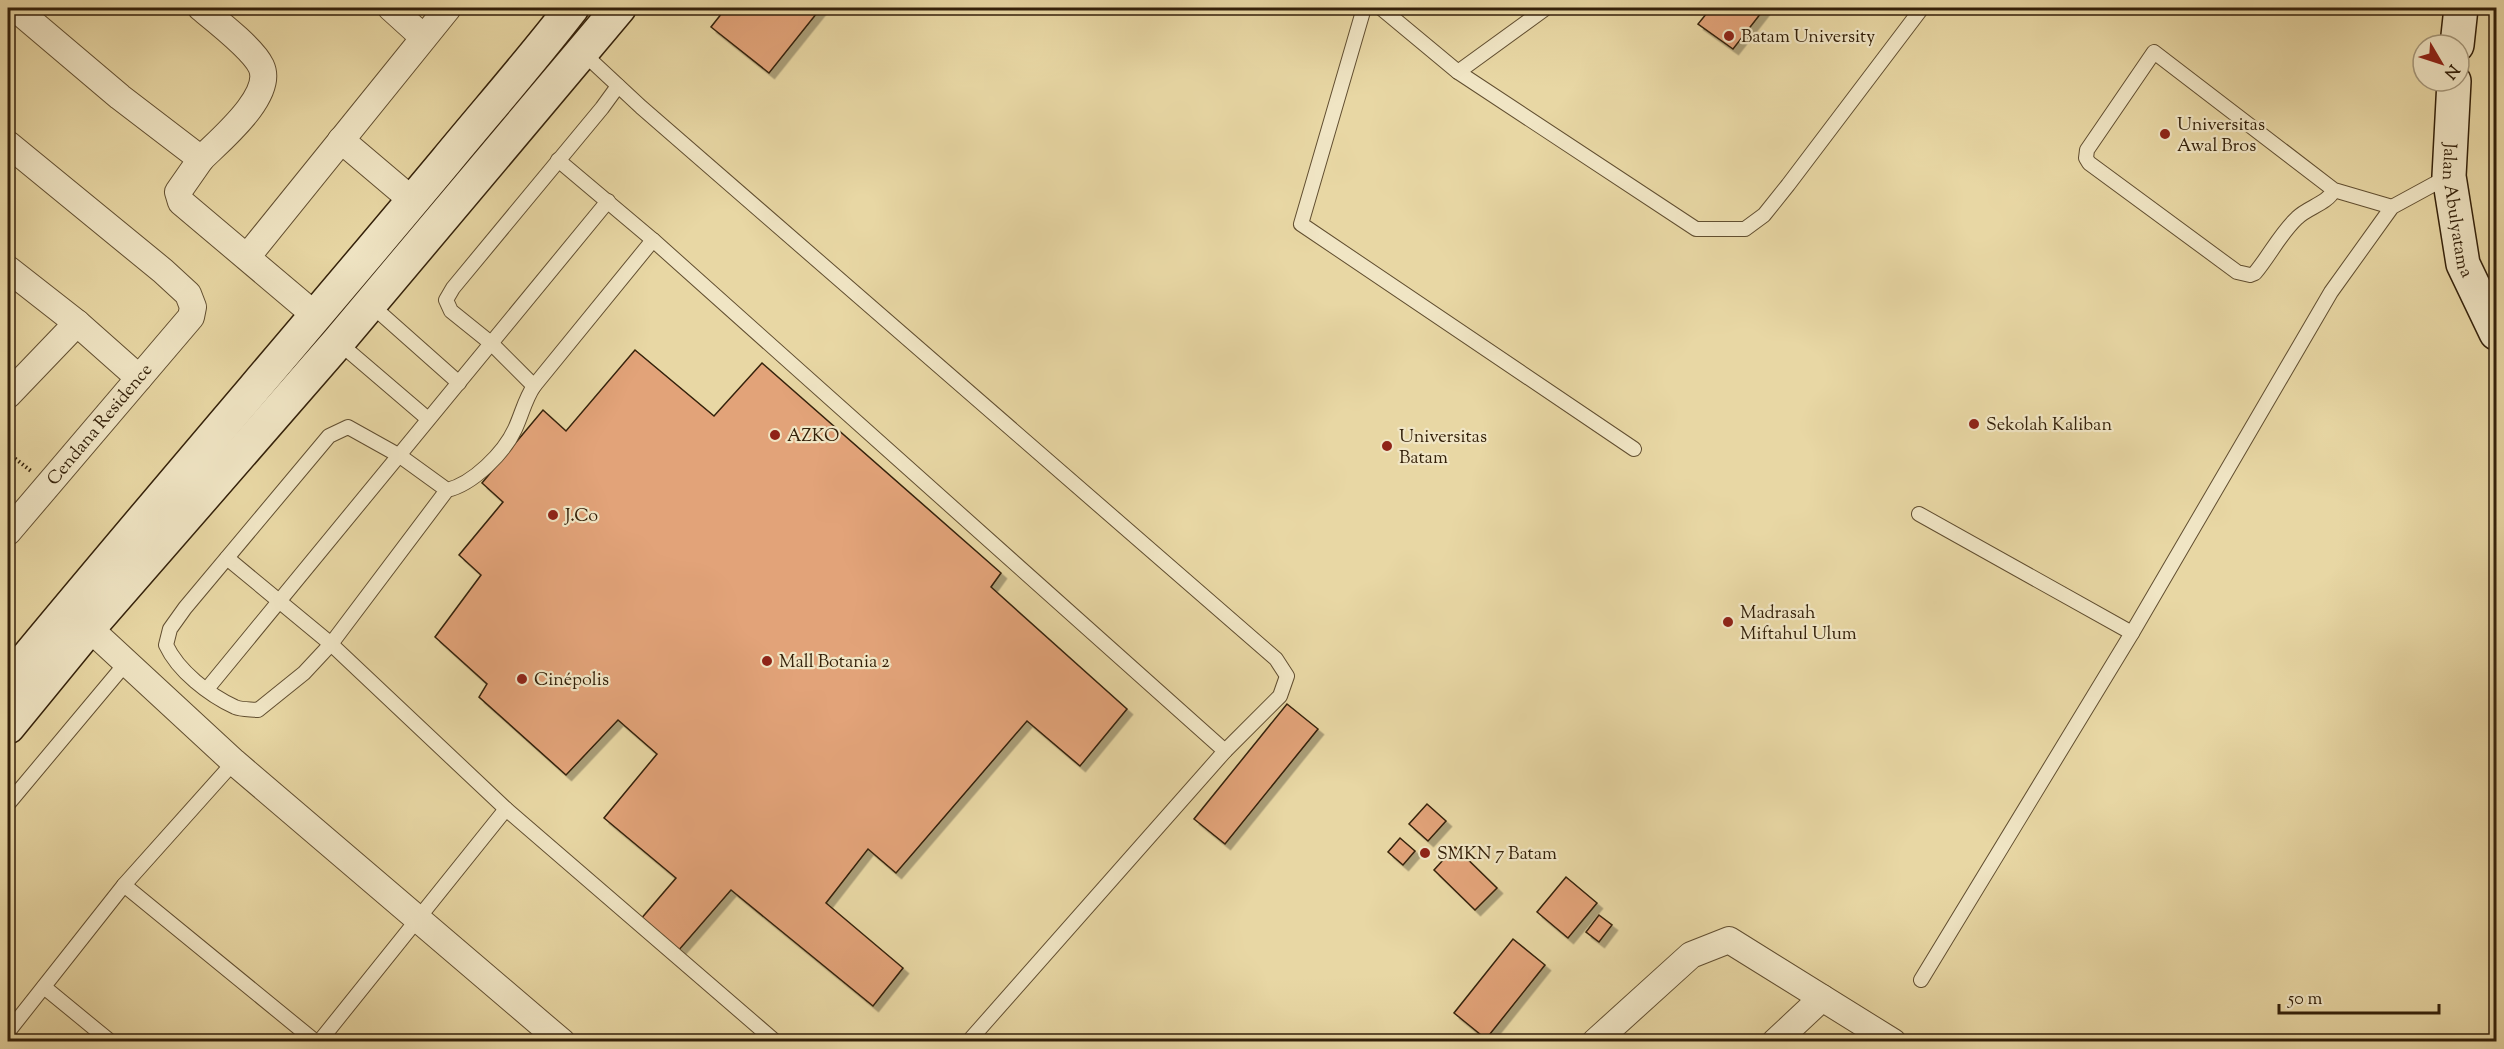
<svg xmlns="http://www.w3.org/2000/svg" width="2504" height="1049" font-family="'Sorts Mill Goudy',serif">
<defs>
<filter id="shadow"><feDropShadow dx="5.5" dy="5.5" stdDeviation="0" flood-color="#0004"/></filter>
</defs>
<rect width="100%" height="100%" fill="#e8d7a4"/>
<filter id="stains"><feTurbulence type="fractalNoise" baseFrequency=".00333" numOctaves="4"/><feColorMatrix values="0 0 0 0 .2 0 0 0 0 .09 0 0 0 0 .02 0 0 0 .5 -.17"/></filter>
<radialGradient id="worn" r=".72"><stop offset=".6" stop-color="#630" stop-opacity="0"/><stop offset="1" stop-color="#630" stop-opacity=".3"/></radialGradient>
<g fill="#e2a379" stroke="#34210a" stroke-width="1.5" filter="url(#shadow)">
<polygon points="726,8 821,8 769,73 711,27"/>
<polygon points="1711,8 1765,8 1733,49 1698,24"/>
<polygon points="635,350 714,416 762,363 1001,573 991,587 1127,709 1080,766 1027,721 896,873 868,849 826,903 903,968 873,1006 731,890 678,951 640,920 676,878 604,818 657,754 618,720 566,775 479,697 487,684 435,637 481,575 459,555 503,502 482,483 543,410 566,431"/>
<polygon points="1287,704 1318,729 1225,844 1194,819"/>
<polygon points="1427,804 1446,821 1428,841 1409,824"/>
<polygon points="1400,838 1415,851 1403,865 1388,852"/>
<polygon points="1455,847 1497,888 1475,910 1434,870"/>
<polygon points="1566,877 1597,903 1568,938 1537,912"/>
<polygon points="1599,915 1612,925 1599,942 1586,932"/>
<polygon points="1513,939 1545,965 1486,1039 1454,1013"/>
</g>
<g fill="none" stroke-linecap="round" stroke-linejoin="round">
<defs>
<g id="lane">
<polyline points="1364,8 1301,224 1634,449"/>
<polyline points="1381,8 1458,72 1696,229 1745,229 1764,215 1788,185 1922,8"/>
<polyline points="583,53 641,107 1276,659 1287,676 1280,696 1225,751"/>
<polyline points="1458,72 1546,8"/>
<polyline points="558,160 653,240 1225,751 968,1042"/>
<path d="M2334,190C2327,204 2308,207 2297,218C2280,234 2270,255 2255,273L2250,275L2237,272L2089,163L2086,158L2087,150L2154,52L2334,190L2392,207"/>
<polyline points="370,304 459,383"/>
<polyline points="338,342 428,419"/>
<polyline points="534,386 492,344 451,311 446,300 453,288 602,108 618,86"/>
<path d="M447,490L400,456L348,427L329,436L185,608L170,629L166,645C178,671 209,695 235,707C242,710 251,709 258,710L304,673L331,644L447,490C473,484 504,453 515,429C522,414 525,399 534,386L653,240"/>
<polyline points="1919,514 2132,633"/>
<polyline points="227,558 331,644 506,809 776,1042"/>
<polyline points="207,689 608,201"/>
<polyline points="8,804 126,663"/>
<polyline points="124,885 316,1042"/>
<polyline points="1921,980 2132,633 2331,292 2392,207 2449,176"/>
<polyline points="44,987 111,1042"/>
<polyline points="8,1032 124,885 234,762"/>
<polyline points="319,1042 506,809"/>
</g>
<g id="street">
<polyline points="15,8 120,97 201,159 178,192 181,202 316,316"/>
<polyline points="391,8 423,37"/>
<polyline points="341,140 413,201"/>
<polyline points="8,144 163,271 188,294 193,307 191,317 8,532"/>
<path d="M201,159C220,140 275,95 261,66C253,49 217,21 201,8"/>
<polyline points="247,257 448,8"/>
<polyline points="8,269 77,323 139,378"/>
<polyline points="8,395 77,323"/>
<polyline points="89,628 234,762 562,1042"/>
<polyline points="1595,1042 1691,955 1729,940 1893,1042"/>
<polyline points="1775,1042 1822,998"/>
</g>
<g id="secondary">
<polyline points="2457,45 2461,8"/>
<path id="s1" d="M2454,81L2449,176L2463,264L2496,333"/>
<path d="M8,681C152,506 301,335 446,161C488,110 532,60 572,8"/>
<polyline points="8,727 89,628 338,342 619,8"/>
</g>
</defs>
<use href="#lane" stroke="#614e30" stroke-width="16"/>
<use href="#street" stroke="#614e30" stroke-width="28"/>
<use href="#secondary" stroke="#34210a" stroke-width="36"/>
<polyline stroke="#34210a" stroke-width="4" stroke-dasharray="1.5 3" stroke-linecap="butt" points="8,453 31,471"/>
<use href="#lane" stroke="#f0e5c4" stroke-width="14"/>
<use href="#street" stroke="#f0e5c4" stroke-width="26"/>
<use href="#secondary" stroke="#f0e5c4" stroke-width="33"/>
</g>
<g fill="#8f2418" stroke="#f0e5c4" stroke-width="2">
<circle cx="1729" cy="36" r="6"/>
<circle cx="2165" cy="134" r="6"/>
<circle cx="1974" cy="424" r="6"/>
<circle cx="775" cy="435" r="6"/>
<circle cx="1387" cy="446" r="6"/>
<circle cx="553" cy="515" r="6"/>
<circle cx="1728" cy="622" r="6"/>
<circle cx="767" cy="661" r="6"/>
<circle cx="522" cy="679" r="6"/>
<circle cx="1425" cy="853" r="6"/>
</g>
<g text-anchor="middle" stroke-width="4.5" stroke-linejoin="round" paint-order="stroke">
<g font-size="18" fill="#34210a" stroke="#f0e5c4" text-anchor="start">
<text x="1741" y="42">Batam University</text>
<text x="2177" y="130">Universitas<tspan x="2177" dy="21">Awal Bros</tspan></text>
<text x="1986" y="430">Sekolah Kaliban</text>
<text x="787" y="441">AZKO</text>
<text x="1399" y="442">Universitas<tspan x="1399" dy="21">Batam</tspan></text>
<text x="565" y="521">J.Co</text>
<text x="1740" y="618">Madrasah<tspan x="1740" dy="21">Miftahul Ulum</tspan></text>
<text x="779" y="667">Mall Botania 2</text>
<text x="534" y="685">Cinépolis</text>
<text x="1437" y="859">SMKN 7 Batam</text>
</g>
<g font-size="18" fill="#34210a" stroke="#f0e5c4">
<text dy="6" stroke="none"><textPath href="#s1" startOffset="130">Jalan Abulyatama</textPath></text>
<text transform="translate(99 424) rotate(-50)" y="6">Cendana Residence</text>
</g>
</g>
<rect width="2504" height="1049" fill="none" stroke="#e8d7a4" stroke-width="30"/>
<rect x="9" y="9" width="2486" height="1031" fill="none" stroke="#34210a" stroke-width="3"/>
<rect x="15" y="15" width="2474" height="1019" fill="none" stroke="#34210a" stroke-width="1.5"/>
<g transform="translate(2441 63) rotate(129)"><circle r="28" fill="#f0e5c4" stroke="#a5977a" stroke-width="1.5"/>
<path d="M0-4.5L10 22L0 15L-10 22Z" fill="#8f2418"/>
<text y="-9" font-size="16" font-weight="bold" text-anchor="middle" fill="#34210a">N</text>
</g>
<path d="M2279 1004v9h160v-9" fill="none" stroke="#34210a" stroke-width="3"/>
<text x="2288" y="1004" font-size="18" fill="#34210a" stroke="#f0e5c4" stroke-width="4.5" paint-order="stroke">50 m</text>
<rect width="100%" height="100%" filter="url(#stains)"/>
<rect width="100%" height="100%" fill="url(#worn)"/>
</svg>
